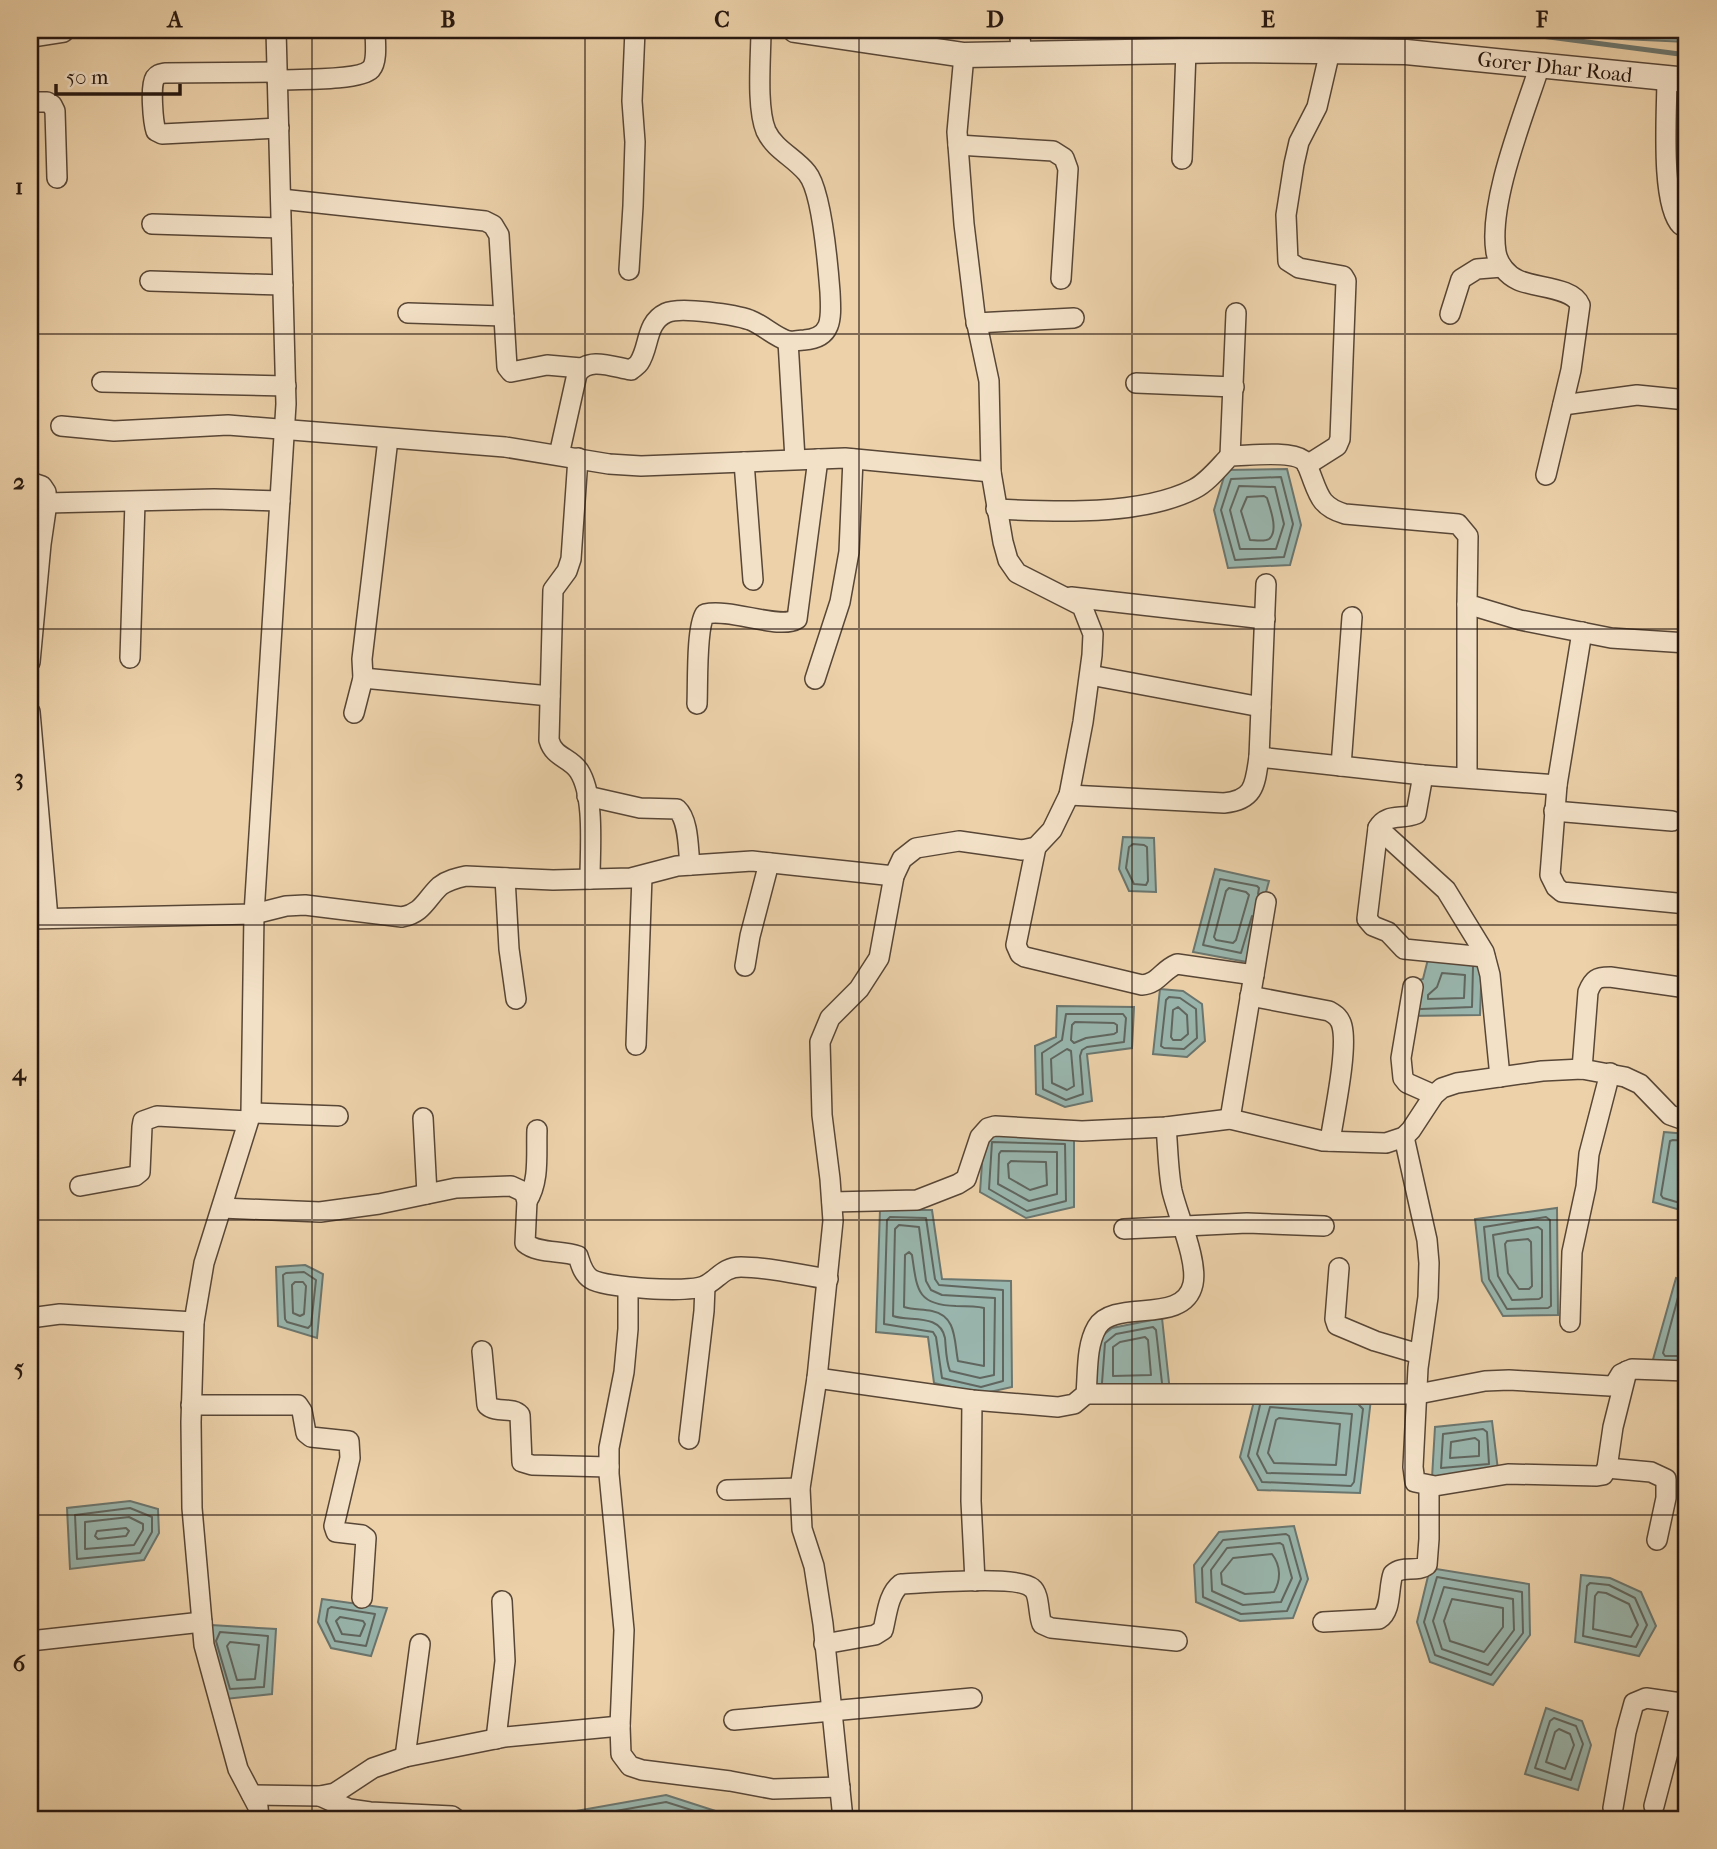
<svg xmlns="http://www.w3.org/2000/svg" width="1717" height="1849" font-family="'IM FELL French Canon',serif">
<rect width="100%" height="100%" fill="#ecd1a9"/>
<filter id="stains"><feTurbulence type="fractalNoise" baseFrequency=".00286" numOctaves="4"/><feColorMatrix values="0 0 0 0 .2 0 0 0 0 .09 0 0 0 0 .02 0 0 0 .5 -.17"/></filter>
<radialGradient id="worn" r=".72"><stop offset=".6" stop-color="#630" stop-opacity="0"/><stop offset="1" stop-color="#630" stop-opacity=".3"/></radialGradient>
<g fill="#99b6ae" stroke="#6b766f" stroke-width="2">
<polygon points="1547,30 1687,30 1687,42 1600,38"/>
<polygon points="1287,469 1301,525 1290,565 1228,568 1214,510 1226,470"/>
<polygon points="1123,837 1154,838 1156,892 1129,891 1119,869"/>
<polygon points="1215,869 1269,881 1247,962 1193,952"/>
<polygon points="1429,955 1482,961 1480,1015 1407,1016 1409,982 1423,979"/>
<polygon points="1160,989 1183,991 1202,1004 1205,1041 1187,1057 1153,1054"/>
<polygon points="1057,1006 1134,1007 1132,1048 1087,1054 1092,1101 1065,1107 1036,1094 1035,1046 1056,1037"/>
<polygon points="1664,1132 1687,1134 1687,1212 1653,1202"/>
<polygon points="984,1135 1074,1136 1074,1207 1026,1218 980,1192"/>
<polygon points="1557,1208 1558,1315 1503,1316 1482,1281 1475,1219"/>
<polygon points="880,1210 932,1210 942,1279 1011,1281 1012,1387 981,1394 934,1383 928,1337 876,1332"/>
<polygon points="305,1265 323,1274 317,1338 278,1326 276,1267"/>
<polygon points="1676,1278 1687,1281 1687,1363 1652,1363"/>
<polygon points="1162,1318 1170,1392 1094,1392 1097,1340 1112,1328"/>
<polygon points="1257,1389 1371,1399 1360,1493 1258,1490 1240,1457"/>
<polygon points="1492,1421 1498,1470 1432,1478 1435,1427"/>
<polygon points="130,1501 158,1509 159,1533 144,1560 70,1569 67,1508"/>
<polygon points="30,1504 35,1504 37,1564 30,1568"/>
<polygon points="1294,1526 1308,1579 1293,1618 1240,1621 1196,1602 1194,1565 1219,1532"/>
<polygon points="1430,1568 1529,1584 1530,1635 1493,1685 1430,1662 1417,1622"/>
<polygon points="1581,1575 1610,1578 1641,1592 1656,1626 1639,1656 1575,1642"/>
<polygon points="322,1599 387,1608 371,1656 331,1648 318,1622"/>
<polygon points="211,1625 276,1629 272,1694 225,1699 209,1641"/>
<polygon points="1546,1708 1582,1721 1591,1745 1578,1790 1525,1774"/>
<polygon points="666,1795 728,1815 728,1819 531,1819"/>
</g>
<g fill="none" stroke-linecap="round" stroke-linejoin="round">
<g stroke="#60665f" stroke-width="2">
<polyline points="1592,30 1687,35"/>
<polygon points="1281,477 1293,524 1284,557 1235,560 1221,510 1231,479"/>
<polygon points="1239,486 1275,487 1284,524 1276,549 1240,549 1230,510"/>
<path d="M1264,496L1267,498C1270,508 1279,531 1269,539C1265,542 1254,540 1250,540L1241,511L1247,497Z"/>
<polygon points="1133,844 1144,845 1147,847 1148,881 1146,885 1134,884 1126,868 1129,847"/>
<polygon points="1229,888 1246,892 1249,895 1236,940 1233,943 1216,940 1214,937 1226,891"/>
<polyline points="1252,916 1241,953 1203,945 1220,879 1257,886 1259,888 1258,894"/>
<polygon points="1442,973 1465,975 1464,998 1428,999 1428,995 1437,987"/>
<polygon points="1169,997 1180,998 1196,1009 1197,1038 1184,1049 1164,1048 1161,1046 1166,1000"/>
<polygon points="1178,1007 1187,1015 1188,1034 1181,1040 1173,1040 1171,1037 1173,1010"/>
<polyline points="1421,1009 1472,1007 1473,967"/>
<polygon points="1066,1014 1123,1014 1126,1018 1124,1042 1087,1047 1082,1050 1080,1056 1083,1094 1066,1100 1043,1089 1042,1053 1062,1040"/>
<polygon points="1075,1022 1114,1023 1117,1025 1117,1032 1114,1034 1086,1038 1074,1043 1071,1040 1072,1025"/>
<polygon points="1067,1049 1071,1051 1074,1086 1067,1090 1052,1083 1051,1059"/>
<polyline points="1687,1141 1673,1140 1670,1141 1661,1195 1663,1198 1687,1205"/>
<polygon points="992,1142 1065,1144 1066,1201 1027,1211 989,1189"/>
<polygon points="1001,1151 1057,1152 1057,1194 1029,1201 998,1184 999,1154"/>
<polygon points="1011,1161 1046,1162 1047,1185 1030,1190 1009,1178 1008,1164"/>
<polygon points="890,1217 926,1218 935,1279 939,1285 1003,1290 1003,1381 981,1387 942,1378 936,1337 933,1332 884,1324 887,1220"/>
<polygon points="1546,1217 1550,1220 1551,1306 1548,1308 1507,1309 1489,1279 1484,1227"/>
<path d="M899,1225L919,1227L926,1281L931,1290L942,1295L995,1298L994,1375L980,1378L950,1371C946,1361 946,1349 945,1338C940,1313 910,1322 893,1316L895,1229Z"/>
<polygon points="1538,1227 1542,1230 1542,1297 1539,1299 1512,1300 1498,1276 1493,1235"/>
<polygon points="1528,1239 1531,1242 1532,1286 1529,1289 1519,1289 1508,1273 1505,1244 1507,1241"/>
<path d="M909,1252L912,1255C917,1290 917,1305 956,1306C966,1306 976,1306 984,1308V1366L958,1361C954,1341 957,1316 932,1311C922,1309 913,1310 904,1307L905,1255Z"/>
<polygon points="304,1272 316,1280 311,1325 308,1328 287,1322 285,1319 283,1275 286,1273"/>
<polygon points="303,1282 306,1286 304,1314 300,1316 293,1313 292,1285 295,1282"/>
<polyline points="1687,1287 1680,1290 1663,1353 1665,1356 1687,1356"/>
<polygon points="1145,1337 1148,1340 1151,1375 1113,1376 1113,1347 1120,1342"/>
<polyline points="1102,1383 1105,1343 1116,1334 1153,1327 1156,1330 1162,1383"/>
<polyline points="1260,1405 1248,1456 1262,1482 1351,1486 1354,1482 1363,1409 1359,1405"/>
<polygon points="1270,1407 1352,1414 1346,1475 1267,1473 1257,1454"/>
<polygon points="1279,1418 1340,1424 1336,1465 1274,1463 1268,1453 1276,1420"/>
<polygon points="1483,1429 1487,1432 1489,1464 1441,1468 1443,1434"/>
<polygon points="1475,1438 1479,1441 1479,1456 1450,1458 1451,1442"/>
<polygon points="130,1508 152,1517 152,1532 140,1553 77,1559 75,1515"/>
<polygon points="129,1517 143,1524 143,1530 134,1545 85,1549 85,1522"/>
<polygon points="126,1528 129,1531 126,1536 98,1539 95,1536 97,1531"/>
<polygon points="1286,1534 1289,1536 1301,1579 1287,1611 1241,1614 1203,1597 1202,1568 1223,1540"/>
<polygon points="1280,1543 1283,1545 1292,1578 1281,1602 1243,1605 1212,1591 1211,1570 1227,1548"/>
<path d="M1272,1554C1281,1566 1281,1580 1274,1592L1245,1594L1222,1584L1221,1573L1233,1558Z"/>
<polygon points="1437,1577 1522,1592 1523,1633 1491,1675 1435,1655 1424,1622"/>
<polygon points="1590,1583 1609,1585 1635,1598 1647,1625 1636,1647 1583,1636 1587,1586"/>
<polygon points="1444,1587 1513,1599 1514,1630 1488,1665 1442,1649 1433,1621"/>
<polygon points="1598,1592 1606,1593 1629,1604 1638,1625 1631,1637 1593,1629 1595,1596"/>
<polygon points="1452,1599 1503,1608 1503,1627 1484,1652 1450,1641 1444,1621"/>
<polygon points="331,1607 375,1614 366,1646 335,1641 326,1621 328,1609"/>
<polygon points="340,1617 363,1621 365,1624 360,1636 342,1634 336,1621"/>
<polygon points="220,1632 268,1636 264,1687 230,1689 216,1641"/>
<polygon points="230,1642 259,1645 255,1679 237,1680 227,1646"/>
<polygon points="1554,1718 1576,1726 1583,1744 1571,1780 1535,1768 1550,1721"/>
<polygon points="1559,1729 1570,1734 1574,1745 1565,1769 1546,1762 1555,1732"/>
<polyline points="571,1819 666,1802 720,1819"/>
<polyline points="621,1819 665,1811 691,1819"/>
</g>
<polyline stroke="#6b766f" stroke-width="5" points="1496,30 1687,55"/>
<defs>
<g id="minor">
<polyline points="1019,30 1022,54"/>
<path d="M1540,65C1524,115 1488,202 1496,252C1498,264 1507,275 1518,280C1535,288 1573,287 1580,305L1571,370L1546,475"/>
<path d="M277,72L165,73C160,74 158,74 155,78C150,86 153,122 156,131L162,134L279,128"/>
<path d="M1667,78C1667,110 1660,204 1681,225L1687,226"/>
<path d="M277,80C296,79 360,81 371,69C378,61 375,40 375,30"/>
<polyline points="30,102 47,102 52,105 55,111 57,178"/>
<polyline points="958,145 1053,151 1064,158 1068,169 1061,279"/>
<polyline points="1182,159 1186,51"/>
<polyline points="281,199 485,221 493,225 499,235 507,367 511,372 547,365 581,368"/>
<polyline points="152,224 281,228"/>
<polyline points="629,270 633,206 635,142 632,101 635,30"/>
<polyline points="150,281 283,285"/>
<polyline points="408,313 504,316"/>
<polyline points="1450,314 1461,279 1477,269 1502,267"/>
<polyline points="976,323 1074,318"/>
<polyline points="788,341 795,459"/>
<polyline points="102,382 286,386"/>
<polyline points="1136,383 1234,387"/>
<polyline points="1563,405 1637,395 1687,400"/>
<polyline points="61,426 114,431 228,425 505,447 609,464 641,466 845,458 991,472"/>
<path d="M559,455L577,374C588,356 613,367 631,370C634,367 637,366 639,363C650,347 645,323 666,313C680,306 736,315 750,320C763,325 775,337 788,341C792,342 799,340 804,340C834,338 831,316 830,292C828,266 822,191 807,173C794,157 775,150 766,131C756,107 761,56 761,30"/>
<polyline points="1230,456 1236,313"/>
<path d="M578,458L571,559L567,571L553,590L549,740C554,758 570,757 579,771C595,796 590,849 590,879"/>
<polyline points="744,462 753,580"/>
<polyline points="1307,465 1337,446 1340,439 1346,281 1343,276 1299,268 1288,261 1286,215 1294,164 1299,142 1317,107 1330,51"/>
<polyline points="30,482 42,486 46,492 47,503 41,544 30,662"/>
<polyline points="47,503 214,499 280,501"/>
<path d="M996,509C1055,512 1141,516 1194,489C1208,482 1220,466 1230,456C1247,456 1289,450 1303,460C1307,463 1309,470 1311,475C1319,496 1321,507 1345,514L1458,524L1468,536L1467,604L1520,620L1611,638L1687,643"/>
<polyline points="1266,584 1259,757 1423,775 1557,785"/>
<polyline points="1071,597 1265,619"/>
<polyline points="1467,604 1467,777"/>
<polyline points="1582,632 1557,785 1550,875 1556,887 1562,892 1687,904"/>
<polyline points="130,658 135,502"/>
<polyline points="1090,675 1261,707"/>
<polyline points="363,678 550,696"/>
<polyline points="815,679 840,602 849,552 853,459"/>
<path d="M697,704C698,685 696,628 705,614C731,608 779,630 797,619L818,459"/>
<polyline points="30,712 48,918"/>
<polyline points="354,713 363,678 362,659 388,439"/>
<polyline points="1341,766 1352,617"/>
<path d="M1423,775L1416,814C1402,820 1386,813 1378,828L1367,919L1373,926L1388,932L1404,949L1485,957"/>
<path d="M1069,795L1224,803C1255,800 1255,784 1259,757"/>
<path d="M587,796L640,808L677,809C689,820 688,849 690,865"/>
<polyline points="1554,811 1672,821"/>
<polyline points="1378,828 1446,890 1484,952 1490,975 1500,1077"/>
<path d="M1036,847L1016,945L1020,954L1025,957L1142,985C1158,984 1162,970 1177,964L1254,975"/>
<polyline points="505,878 509,949 516,999"/>
<path d="M30,919L254,914L286,906L305,905L402,917C423,913 426,899 440,886C448,880 457,878 466,876L553,880L631,878L677,866L752,861L894,876"/>
<polyline points="745,966 750,936 769,863"/>
<polyline points="1413,987 1401,1058 1403,1078 1407,1083 1434,1095"/>
<path d="M1250,996L1329,1011C1336,1015 1340,1018 1342,1026C1348,1050 1334,1114 1330,1141"/>
<polyline points="636,1045 642,876"/>
<path d="M1582,1069L1588,992C1593,979 1597,977 1610,977L1687,988"/>
<polyline points="251,1113 338,1116"/>
<polyline points="423,1118 427,1194"/>
<polyline points="1230,1119 1266,902"/>
<polyline points="1404,1137 1427,1240 1429,1263 1428,1297 1418,1368 1413,1467 1415,1482 1435,1486 1508,1474 1597,1476 1603,1475 1607,1468 1613,1427 1627,1371"/>
<polyline points="80,1186 135,1176 140,1172 142,1127 143,1121 157,1116 248,1121"/>
<path d="M527,1201C540,1181 536,1153 537,1130"/>
<polyline points="832,1202 917,1200 958,1184 966,1179 980,1137 988,1128 995,1126 1082,1131 1166,1127 1230,1119 1323,1141 1386,1143 1404,1137 1411,1130 1434,1095 1442,1088 1457,1083 1542,1071 1582,1069 1625,1077 1640,1084 1670,1115 1687,1121"/>
<path d="M222,1208L320,1212L379,1204L456,1188L511,1186L524,1192L527,1201L525,1243C538,1254 562,1250 578,1256C581,1265 583,1274 591,1279C605,1288 688,1293 704,1286C718,1280 722,1267 741,1267C770,1267 800,1275 828,1279"/>
<polyline points="1124,1229 1247,1223 1324,1226"/>
<polyline points="1339,1268 1335,1319 1337,1325 1375,1341 1419,1354"/>
<polyline points="628,1288 628,1329 624,1372 609,1448 609,1474 624,1630 620,1726 621,1754 630,1766 642,1770 730,1781 773,1789 840,1787"/>
<polyline points="30,1318 60,1314 194,1322"/>
<polyline points="1570,1322 1572,1252 1586,1187 1589,1154 1610,1073"/>
<path d="M482,1351L487,1405C497,1414 512,1406 520,1415L522,1462L532,1465L609,1467"/>
<path d="M817,1378L972,1400L1058,1407L1074,1404L1086,1394C1088,1372 1086,1346 1097,1327C1114,1298 1184,1326 1193,1284C1198,1261 1178,1216 1172,1191C1168,1171 1168,1148 1166,1127"/>
<polyline points="1086,1394 1418,1394 1485,1381 1509,1380 1610,1386 1615,1384 1621,1374 1632,1369 1687,1371"/>
<polyline points="972,1400 971,1501 975,1581"/>
<polyline points="191,1405 298,1405 302,1411 306,1433 311,1437 349,1441 350,1458 334,1526 336,1532 362,1535 366,1538 362,1598"/>
<polyline points="689,1439 704,1311 705,1286"/>
<polyline points="1607,1468 1651,1472 1666,1479 1666,1498 1657,1540"/>
<polyline points="727,1490 800,1488"/>
<path d="M1323,1622L1379,1619C1392,1611 1388,1588 1393,1574C1403,1565 1417,1573 1427,1565L1429,1539V1486"/>
<polyline points="30,1641 202,1622"/>
<path d="M824,1644L875,1635L883,1630C887,1614 888,1594 901,1584C924,1583 1018,1575 1032,1588C1040,1594 1038,1615 1042,1624L1051,1628L1177,1641"/>
<polyline points="734,1720 972,1698"/>
<polyline points="496,1739 505,1661 502,1601"/>
<polyline points="405,1757 420,1644"/>
<polyline points="252,1795 320,1796 335,1793 373,1768 405,1757 505,1737 620,1726"/>
<polyline points="320,1796 349,1809 370,1812 452,1816 456,1819"/>
<polyline points="1654,1806 1681,1703"/>
<polyline points="1613,1808 1626,1732 1634,1703 1646,1698 1681,1703 1685,1701 1687,1695"/>
<polyline points="259,1819 258,1807 238,1769 204,1645 192,1508 191,1422 194,1322 204,1263 251,1113 254,914 286,404 276,30"/>
<polyline points="843,1819 823,1624 814,1566 802,1529 800,1488 817,1378 833,1221 830,1179 822,1115 820,1042 830,1018 859,989 879,958 894,876 902,859 916,848 959,841 1022,850 1036,847 1052,830 1069,795 1083,722 1092,655 1093,634 1082,606 1017,573 1008,560 1003,542 991,472 989,381 975,315 964,224 957,132 964,55"/>
</g>
<g id="tertiary">
<polyline points="795,30 964,55 1236,50 1406,52 1687,80"/>
<polyline points="30,35 62,30"/>
</g>
</defs>
<use href="#minor" stroke="#584636" stroke-width="22"/>
<use href="#tertiary" stroke="#584636" stroke-width="27"/>
<use href="#minor" stroke="#f3e1c7" stroke-width="19"/>
<use href="#tertiary" stroke="#f3e1c7" stroke-width="24"/>
</g>
<path fill="none" stroke="#261710" stroke-width="2" stroke-opacity="0.55" d="M312,30V1819M585,30V1819M859,30V1819M1132,30V1819M1405,30V1819M30,334H1687M30,629H1687M30,925H1687M30,1220H1687M30,1515H1687"/>
<g text-anchor="middle" stroke-width="5" stroke-linejoin="round" paint-order="stroke">
<g font-size="21" fill="#261710" stroke="#f3e1c7">
<text transform="translate(1555 67) rotate(6)" y="7">Gorer Dhar Road</text>
</g>
</g>
<rect width="1717" height="1849" fill="none" stroke="#ecd1a9" stroke-width="77"/>
<path d="M56 84v10h124v-10" fill="none" stroke="#261710" stroke-width="3.5"/>
<text x="66" y="84" font-size="21" fill="#261710" stroke="#f3e1c7" stroke-width="5" paint-order="stroke">50 m</text>
<rect x="38" y="38" width="1640" height="1773" fill="none" stroke="#261710" stroke-width="2.5"/>
<g font-size="23" text-anchor="middle" font-weight="bold" fill="#261710">
<text x="175" y="27">A</text>
<text x="448" y="27">B</text>
<text x="722" y="27">C</text>
<text x="995" y="27">D</text>
<text x="1268" y="27">E</text>
<text x="1542" y="27">F</text>
<text x="19" y="194">1</text>
<text x="19" y="489">2</text>
<text x="19" y="785">3</text>
<text x="19" y="1080">4</text>
<text x="19" y="1375">5</text>
<text x="19" y="1671">6</text>
</g>
<rect width="100%" height="100%" filter="url(#stains)"/>
<rect width="100%" height="100%" fill="url(#worn)"/>
</svg>
